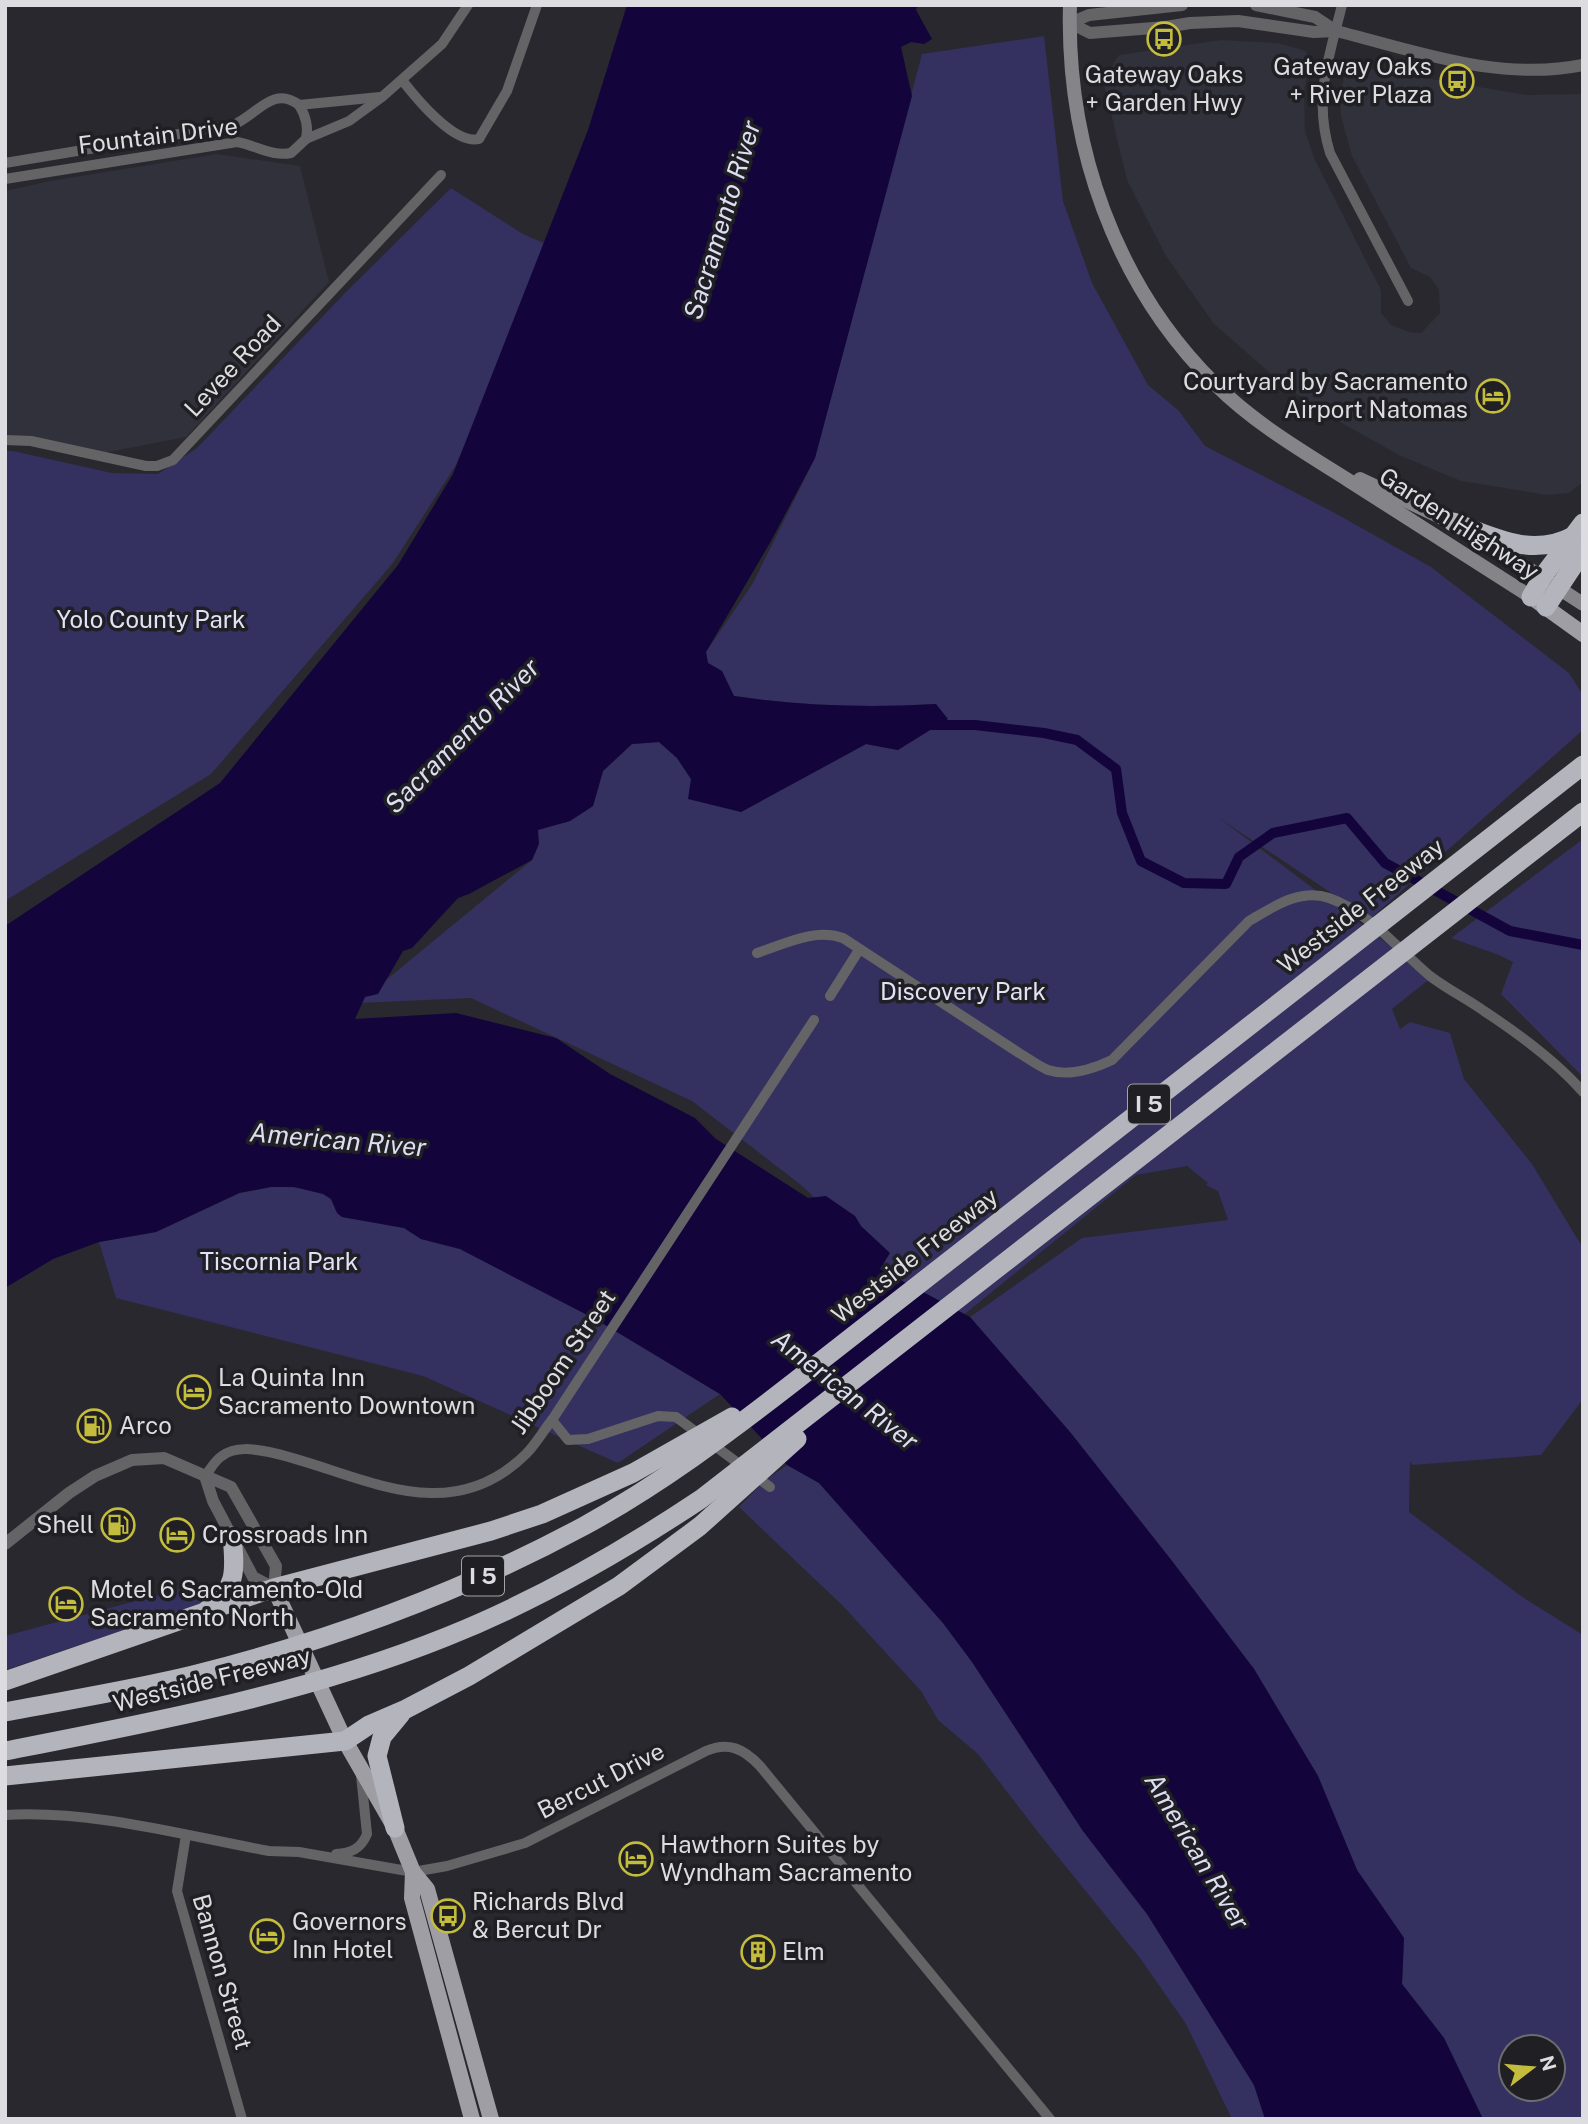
<svg xmlns="http://www.w3.org/2000/svg" width="1588" height="2124" font-family="'Public Sans',sans-serif">
<rect width="100%" height="100%" fill="#28282e"/>
<g fill="#31313c">
<polygon points="1221,40 1278,43 1306,51 1310,61 1304,92 1305,131 1315,160 1381,290 1381,313 1391,325 1409,332 1421,333 1440,313 1439,290 1430,277 1411,268 1352,156 1341,116 1340,99 1346,65 1527,95 1583,94 1583,482 1569,493 1547,495 1461,481 1399,455 1340,422 1286,387 1214,324 1166,256 1127,180 1103,80 1119,55"/>
<polygon points="217,154 300,166 329,282 186,437 103,453 5,440 5,191 50,181"/>
</g>
<g fill="#34305f" fill-rule="evenodd">
<path d="M1044,36L1063,201L1092,283L1148,385L1178,410L1205,446L1333,512L1431,567L1569,673L1583,695V730L1370,919L1219,818L1432,977L1392,1009L1400,1029L1410,1022L1450,1033L1464,1079L1532,1164L1583,1248V1399L1541,1455L1412,1465L1410,1461L1409,1512L1521,1596L1583,1635V2119H1483L1444,2038L1402,1984L1404,1938L1357,1870L1318,1776L1254,1669L1172,1561L1070,1432L970,1317L1082,1238L1228,1220L1218,1191L1206,1185L1208,1183L1187,1166L1136,1175L950,1326L801,1185L692,1101L471,998L358,1003L532,860L537,830L570,821L593,806L603,771L632,744L659,742L677,758L691,779L741,812L866,744L898,750L936,704C868,708 801,706 734,696L722,672L708,663L706,652L753,583L815,458L922,54ZM1511,2047H1553V2089H1511Z"/>
<polygon points="451,188 523,234 548,245 456,465 393,563 211,774 5,901 5,451 13,451 112,473 158,474 197,448 346,292"/>
<polygon points="1583,839 1583,1077 1501,994 1513,962 1499,955 1451,938"/>
<path d="M271,1187C287,1187 315,1186 329,1197C335,1203 335,1211 342,1217L404,1228L421,1239L460,1249L597,1320L720,1394L618,1463L423,1376L116,1298L99,1242L156,1232L240,1193Z"/>
<polygon points="787,1465 819,1483 943,1623 972,1662 1083,1831 1147,1914 1254,2085 1265,2119 1232,2119 1186,2024 1140,1958 1041,1836 978,1754 938,1720 921,1691 843,1606 739,1507 763,1482"/>
<polygon points="195,1585 202,1604 5,1670 5,1636"/>
</g>
<path fill="#13053b" d="M627,5H918L916,10L932,39L924,44L911,42L901,47L912,96L815,458L771,541L706,652L708,663L722,671L734,696C801,706 868,708 936,704L948,719L898,750L866,744L741,812L688,799L691,779L677,758L659,742L632,744L603,771L593,806L570,821L538,830L539,844L532,860L469,894L458,898L412,948L403,951L378,994L365,997L355,1019L456,1013L556,1038L610,1074L695,1118L716,1139L808,1198L826,1196L855,1216L861,1226L890,1253L880,1269L970,1317L1070,1432L1172,1561L1254,1669L1318,1776L1357,1870L1404,1938L1402,1984L1444,2038L1483,2119H1265L1254,2085L1147,1914L1083,1831L972,1662L943,1623L819,1483L787,1465L720,1394L597,1320L460,1249L421,1239L404,1228L342,1217L337,1213L331,1199L323,1194L294,1187H271L239,1193L156,1232L99,1242L53,1259L5,1288V926L220,783L398,565L453,474L588,130Z"/>
<g fill="none" stroke-linecap="round" stroke-linejoin="round">
<polyline stroke="#13053b" stroke-width="10" points="927,725 975,725 1044,733 1077,740 1116,769 1122,813 1141,861 1184,883 1226,884 1239,857 1273,833 1347,818 1385,863 1510,931 1583,945"/>
<g stroke="#646466" stroke-width="10">
<path d="M1342,5C1329,58 1313,98 1330,153L1408,301"/>
<path d="M402,80C416,98 454,145 479,139L507,91L537,5"/>
<path d="M299,105C306,116 309,126 306,139"/>
<path d="M5,163L233,125C257,115 273,85 299,105L380,97"/>
<path d="M5,179L237,142C255,145 272,157 291,153L306,139L349,121L382,97L442,44L468,5"/>
<polyline points="5,440 31,441 146,466 157,466 173,460 441,175"/>
<path d="M757,953C785,944 814,928 843,938L1019,1053C1028,1058 1038,1066 1048,1070C1069,1077 1093,1069 1112,1060L1249,921C1273,907 1300,888 1329,898C1369,912 1399,950 1430,976C1447,989 1467,999 1484,1011C1519,1034 1555,1060 1583,1092"/>
<polyline points="830,996 859,950"/>
<polyline points="552,1420 568,1440 588,1439 658,1416 676,1417 770,1487"/>
<path d="M205,1476C210,1470 215,1460 222,1456C235,1446 254,1449 269,1452C357,1471 446,1533 526,1454C536,1444 543,1431 552,1420L814,1020"/>
<path d="M5,1815C94,1810 182,1835 269,1851L299,1852L413,1872L447,1866L525,1843L706,1751C728,1741 744,1749 760,1766L1050,2119"/>
<polyline points="186,1835 177,1891 242,2119"/>
<path d="M336,1854C351,1853 361,1849 367,1834L361,1775"/>
</g>
<g stroke="#646466" stroke-width="12">
<polyline points="1256,5 1315,17 1336,31"/>
<path d="M1070,23L1090,33L1166,27L1190,23L1238,21L1314,32L1336,31C1417,51 1498,82 1583,65"/>
<polyline points="1070,23 1089,15 1182,5"/>
<polyline points="5,1544 69,1493 95,1476 132,1460 164,1458 231,1487 276,1566 274,1588 253,1577 213,1501 205,1476"/>
</g>
<g stroke="#848489" stroke-width="14">
<path d="M1070,5C1066,145 1115,285 1215,384C1254,423 1302,451 1348,480C1409,519 1470,558 1531,597"/>
<polyline points="1360,479 1459,526"/>
<polyline points="1486,541 1583,604"/>
</g>
<g stroke="#9e9ea4" stroke-width="16">
<polyline points="1537,601 1583,634"/>
<polyline points="274,1588 345,1741 395,1828 413,1872 427,1889 491,2119"/>
<polyline points="413,1872 412,1898 472,2119"/>
</g>
<g stroke="#b4b5bc" stroke-width="19">
<path d="M1453,522C1493,537 1532,558 1573,536"/>
<polyline points="1531,597 1543,576 1583,523"/>
<polyline points="1546,607 1583,551"/>
<path d="M208,1609C238,1589 235,1568 232,1536"/>
<polyline points="5,1681 274,1588 491,1531 542,1514 633,1473 732,1417"/>
<path d="M5,1712C68,1700 131,1690 193,1675C329,1641 460,1593 584,1526C659,1485 727,1434 794,1382L1583,765"/>
<path d="M5,1751C154,1722 304,1694 446,1637C536,1601 620,1553 701,1499L1583,812"/>
<polyline points="5,1776 345,1741 369,1725 406,1709 469,1676 619,1586 700,1526 797,1439"/>
<polyline points="395,1828 377,1756 382,1737 401,1714"/>
</g>
</g>
<defs>
<symbol id="bus-ring" viewBox="-11 -11 22 22"><circle r="9.5" fill="#1f1f24" stroke="#c4bc3d" stroke-width="1.5"/><path d="M-5-6H5V4H4V6H2V4H-2V6H-4V4H-5ZM-3.5-4V0h7V-4ZM-3.5 1.2v1.5H-2V1.2ZM2 1.2v1.5H3.5V1.2Z" fill="#c4bc3d"/></symbol>
<symbol id="hotel-ring" viewBox="-11 -11 22 22"><circle r="9.5" fill="#1f1f24" stroke="#c4bc3d" stroke-width="1.5"/><path d="M-6-4.5h1.5V1H6V5H4.5V3h-9V5H-6ZM-4 0a1.8 1.8 0 1 1 3.6 0ZM.5 0V-2.5h3Q6-2.5 6 0Z" fill="#c4bc3d"/></symbol>
<symbol id="fuel-ring" viewBox="-11 -11 22 22"><circle r="9.5" fill="#1f1f24" stroke="#c4bc3d" stroke-width="1.5"/><path d="M-5.5-6h7V0h2V4h1.3V-2.5L3-4.5l.8-.8L6-3V5H2.5V1h-1V6h-7ZM-4.2-4.7v3.2H.2V-4.7Z" fill="#c4bc3d"/></symbol>
<symbol id="building-ring" viewBox="-11 -11 22 22"><circle r="9.5" fill="#1f1f24" stroke="#c4bc3d" stroke-width="1.5"/><path d="M-4-6H4V6H1V3H-1V6H-4ZM-2.5-4.3h1.7v1.8h-1.7ZM.8-4.3h1.7v1.8H.8ZM-2.5-1h1.7V.8h-1.7ZM.8-1h1.7V.8H.8Z" fill="#c4bc3d"/></symbol>
</defs>
<g fill-rule="evenodd">
<use href="#bus-ring" x="1145" y="20" width="38" height="38"/>
<use href="#bus-ring" x="1438" y="62" width="38" height="38"/>
<use href="#hotel-ring" x="1474" y="377" width="38" height="38"/>
<use href="#hotel-ring" x="175" y="1373" width="38" height="38"/>
<use href="#fuel-ring" x="75" y="1407" width="38" height="38"/>
<use href="#fuel-ring" x="99" y="1506" width="38" height="38"/>
<use href="#hotel-ring" x="158" y="1516" width="38" height="38"/>
<use href="#hotel-ring" x="47" y="1585" width="38" height="38"/>
<use href="#hotel-ring" x="617" y="1840" width="38" height="38"/>
<use href="#bus-ring" x="429" y="1897" width="38" height="38"/>
<use href="#hotel-ring" x="248" y="1917" width="38" height="38"/>
<use href="#building-ring" x="739" y="1933" width="38" height="38"/>
</g>
<g text-anchor="middle" stroke-width="7" stroke-linejoin="round" paint-order="stroke">
<g fill="#1f1f24" stroke="#a4a4a8" stroke-width="2">
<rect x="1128" y="1084.5" width="42" height="39" rx="5"/>
<rect x="462" y="1556.5" width="42" height="39" rx="5"/>
</g>
<g font-size="23" font-weight="bold" fill="#dddde1">
<text x="1149" y="1112">I 5</text>
<text x="483" y="1584">I 5</text>
</g>
<g font-size="24" fill="#dddde1" stroke="#1f1f24" text-anchor="start">
<text x="1432" y="75" text-anchor="end">Gateway Oaks<tspan x="1432" dy="28">+ River Plaza</tspan></text>
<text x="1164" y="83" text-anchor="middle">Gateway Oaks<tspan x="1164" dy="28">+ Garden Hwy</tspan></text>
<text x="1468" y="390" text-anchor="end">Courtyard by Sacramento<tspan x="1468" dy="28">Airport Natomas</tspan></text>
<text x="218" y="1386">La Quinta Inn<tspan x="218" dy="28">Sacramento Downtown</tspan></text>
<text x="119" y="1434">Arco</text>
<text x="94" y="1533" text-anchor="end">Shell</text>
<text x="202" y="1543">Crossroads Inn</text>
<text x="90" y="1598">Motel 6 Sacramento-Old<tspan x="90" dy="28">Sacramento North</tspan></text>
<text x="660" y="1853">Hawthorn Suites by<tspan x="660" dy="28">Wyndham Sacramento</tspan></text>
<text x="472" y="1910">Richards Blvd<tspan x="472" dy="28">&amp; Bercut Dr</tspan></text>
<text x="292" y="1930">Governors<tspan x="292" dy="28">Inn Hotel</tspan></text>
<text x="782" y="1960">Elm</text>
</g>
<g font-size="24" fill="#dddde1" stroke="#1f1f24">
<text transform="translate(158 136) rotate(-7)" y="8">Fountain Drive</text>
<text transform="translate(233 366) rotate(-47)" y="8">Levee Road</text>
<text transform="translate(1459 524) rotate(33)" y="8">Garden Highway</text>
<text transform="translate(1361 906) rotate(-38)" y="8">Westside Freeway</text>
<text transform="translate(915 1256) rotate(-38)" y="8">Westside Freeway</text>
<text transform="translate(563 1362) rotate(-56)" y="8">Jibboom Street</text>
<text transform="translate(212 1680) rotate(-14)" y="8">Westside Freeway</text>
<text transform="translate(601 1781) rotate(-27)" y="8">Bercut Drive</text>
<text transform="translate(222 1972) rotate(74)" y="8">Bannon Street</text>
</g>
<g font-size="24" fill="#e1e1f7" stroke="#1f1f24">
<text x="151" y="628">Yolo County Park</text>
<text x="963" y="1000">Discovery Park</text>
<text x="279" y="1270">Tiscornia Park</text>
</g>
<g font-size="26" font-style="italic" fill="#ddddf3" stroke="#1f1f24">
<text transform="translate(722 220) rotate(-73)" y="9">Sacramento River</text>
<text transform="translate(462 736) rotate(-45)" y="9">Sacramento River</text>
<text transform="translate(338 1140) rotate(5)" y="9">American River</text>
<text transform="translate(845 1390) rotate(38)" y="9">American River</text>
<text transform="translate(1197 1851) rotate(59)" y="9">American River</text>
</g>
</g>
<rect width="1588" height="2124" fill="none" stroke="#dddde1" stroke-width="14"/>
<g transform="translate(1532 2068) rotate(74)"><circle r="33" fill="#1f1f24" stroke="#6b6b70" stroke-width="2"/>
<path d="M0-5L12 26L0 18L-12 26Z" fill="#c4bc3d"/>
<text y="-10" font-size="19" font-weight="bold" text-anchor="middle" fill="#dddde1">N</text>
</g>
</svg>
